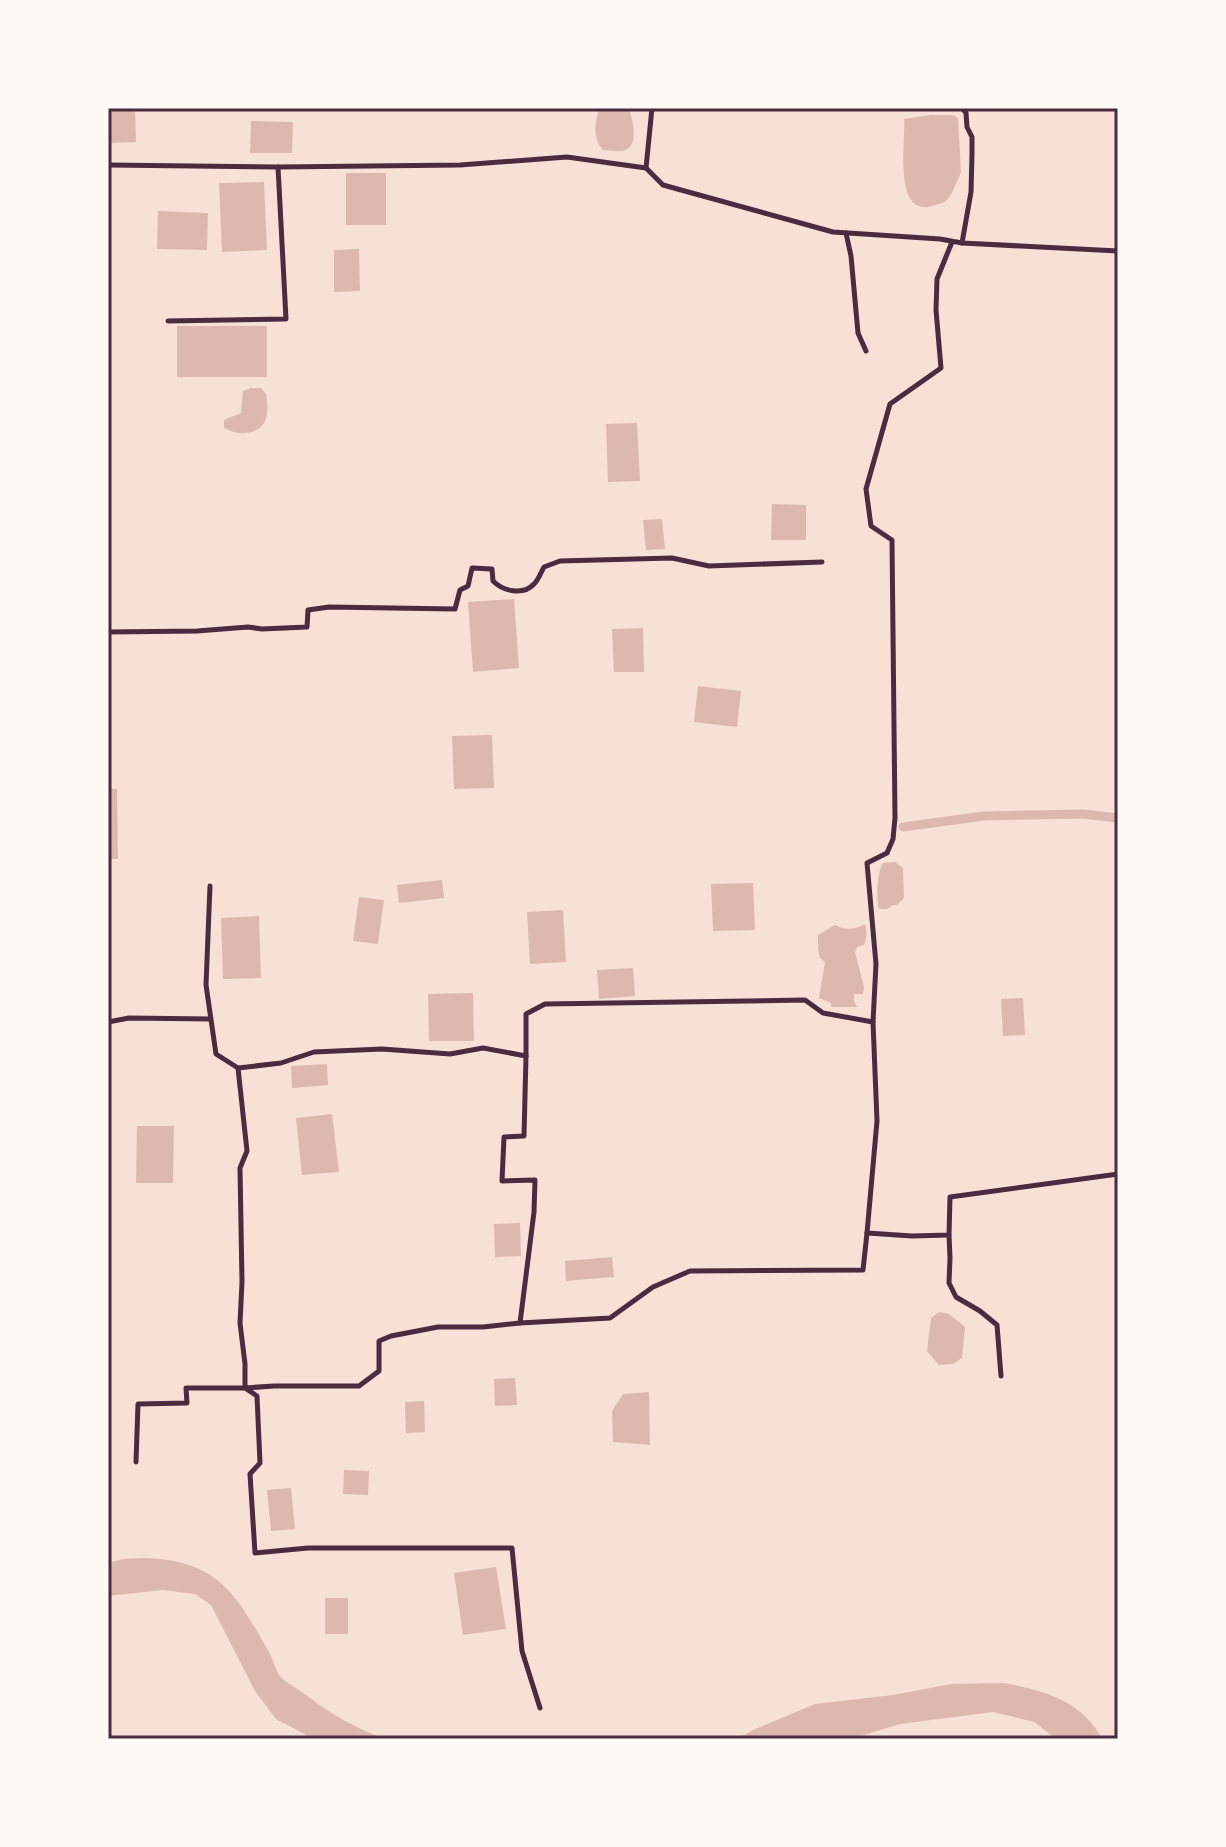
<svg xmlns="http://www.w3.org/2000/svg" width="1226" height="1847" font-family="'Varela Round',sans-serif">
<rect width="100%" height="100%" fill="#f7e1d7"/>
<g fill="#dcb8b0">
<polygon points="108,108 135,108 136,142 108,143"/>
<path d="M600,108H629C632,120 641,146 623,151C617,152 609,150 603,150C593,139 594,122 600,108Z"/>
<path d="M930,115H953L958,118L961,172C959,177 951,197 947,200C944,203 939,204 935,205C892,221 906,140 904,119Z"/>
<polygon points="251,121 293,122 292,153 250,153"/>
<rect x="346" y="173" width="40" height="52"/>
<polygon points="264,182 267,250 222,252 219,183"/>
<polygon points="158,211 208,213 207,250 157,249"/>
<polygon points="359,249 360,291 334,292 334,250"/>
<rect x="177" y="326" width="90" height="51"/>
<path d="M251,388H261L266,394C267,402 269,413 265,421C258,436 235,436 224,427V420L241,413L243,391Z"/>
<polygon points="637,423 640,481 608,482 606,424"/>
<polygon points="772,504 806,505 806,540 771,540"/>
<polygon points="662,519 665,549 646,550 643,520"/>
<polygon points="514,599 519,668 473,672 468,602"/>
<polygon points="643,628 644,672 614,672 612,629"/>
<polygon points="698,686 741,691 737,727 694,722"/>
<polygon points="492,735 494,788 454,789 452,736"/>
<polygon points="108,789 117,789 118,859 108,859"/>
<path d="M895,862L903,868L904,898L897,905H893L887,909H879C876,898 877,872 883,863Z"/>
<polygon points="442,880 444,898 399,903 397,885"/>
<polygon points="753,883 755,930 713,931 711,884"/>
<polygon points="359,897 384,900 378,944 353,941"/>
<polygon points="563,910 566,962 530,964 527,912"/>
<polygon points="259,916 261,978 223,979 221,918"/>
<path d="M865,924C867,931 867,938 864,945L857,947L855,952L864,987L863,994H854V1001L857,1007H831V1003L819,998L825,962L820,958L818,949V935L835,925C843,930 857,930 865,924Z"/>
<polygon points="633,968 635,996 599,999 597,970"/>
<polygon points="473,993 474,1041 429,1041 428,994"/>
<polygon points="1023,998 1025,1035 1003,1036 1001,999"/>
<polygon points="327,1064 328,1085 292,1088 291,1066"/>
<polygon points="332,1114 339,1172 302,1175 296,1118"/>
<polygon points="137,1126 174,1126 173,1183 136,1183"/>
<polygon points="520,1223 521,1256 495,1257 494,1224"/>
<polygon points="612,1257 614,1277 566,1281 565,1261"/>
<polygon points="939,1312 949,1314 965,1327 962,1358 953,1364 939,1365 927,1351 931,1318"/>
<polygon points="515,1378 517,1405 495,1406 494,1379"/>
<polygon points="649,1392 650,1445 613,1442 612,1411 623,1394"/>
<polygon points="424,1401 425,1432 406,1433 405,1402"/>
<polygon points="344,1470 369,1471 368,1495 343,1494"/>
<polygon points="291,1488 295,1529 271,1531 267,1490"/>
<path d="M144,1558C218,1560 236,1594 269,1652C273,1659 275,1668 279,1675C283,1681 293,1686 299,1690C316,1702 332,1715 351,1724C362,1730 373,1734 385,1739H314L276,1719L255,1691L211,1605L195,1594L163,1590L108,1596V1563L124,1559Z"/>
<polygon points="496,1567 506,1629 463,1635 454,1573"/>
<rect x="325" y="1598" width="23" height="36"/>
<path d="M1003,1683C1043,1690 1083,1701 1102,1739H1056L1034,1722L993,1712L900,1724L851,1739H737L753,1730L815,1704L893,1695L951,1684Z"/>
</g>
<g fill="none" stroke-linecap="round" stroke-linejoin="round">
<polyline stroke="#dcb8b0" stroke-width="9" points="903,827 984,816 1083,814 1118,818"/>
<g stroke="#4a2c40" stroke-width="5">
<polyline points="962,108 966,113 967,127 972,137 972,155 971,192 962,243"/>
<polyline points="108,165 278,167 460,165 567,157 646,168 663,185 833,232 940,239 962,243 1118,251"/>
<polyline points="646,168 652,108"/>
<polyline points="846,233 851,256 858,333 866,351"/>
<polyline points="168,321 286,319 278,167"/>
<path d="M108,632L197,631L248,627L262,629L307,627L308,610L329,607L455,609L460,590L468,586L472,568L492,569L493,581C503,591 523,596 534,584C539,579 541,572 544,567L560,561L672,558L709,566L822,562"/>
<polyline points="210,886 206,985 216,1054 238,1068 281,1063 314,1052 382,1049 450,1054 483,1048 526,1056 524,1136 504,1137 502,1181 535,1180 534,1212 520,1323 610,1318 653,1287 690,1271 863,1270 867,1233"/>
<polyline points="108,1022 129,1018 210,1019"/>
<polyline points="873,1022 876,964 867,863 887,853 893,839 895,818 892,540 871,526 866,489 890,404 941,368 936,310 937,279 952,242"/>
<polyline points="526,1056 526,1014 545,1004 805,1000 823,1013 873,1022 877,1121 867,1233 912,1236 949,1235 950,1197 1118,1174"/>
<polyline points="238,1068 247,1151 240,1168 242,1282 240,1323 245,1364 245,1388 274,1386 359,1386 379,1371 379,1341 391,1336 438,1327 483,1327 520,1323"/>
<polyline points="949,1235 950,1258 949,1283 956,1297 980,1311 997,1325 1001,1376"/>
<polyline points="136,1462 138,1404 187,1403 186,1388 245,1388 257,1396 260,1463 250,1474 255,1553 308,1548 512,1548 522,1651 540,1708"/>
</g>
</g>
<rect width="1226" height="1847" fill="none" stroke="#fffaf5" stroke-width="220"/>
<rect x="110" y="110" width="1006" height="1627" fill="none" stroke="#4a2c40" stroke-width="3"/>
</svg>
